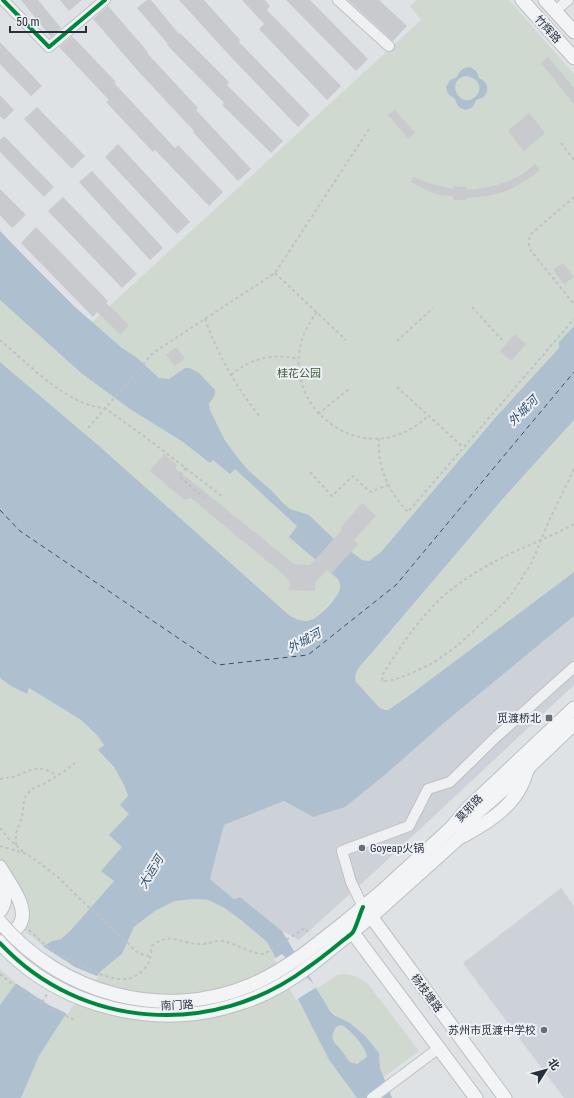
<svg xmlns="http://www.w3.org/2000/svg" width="574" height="1098" font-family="'Roboto Condensed','Noto Sans SC',sans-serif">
<rect width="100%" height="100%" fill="#dfe2e5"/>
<g fill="#cdd2d8">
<polygon points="574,616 574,685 371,875 299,940 282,931 240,897 234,899 210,879 224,825 284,801 313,817 386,774 444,723"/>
<polygon points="561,888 574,906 574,1098 564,1098 463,963"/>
</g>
<g fill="#d0d9d0">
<path d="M417,0H509L574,74V326L559,342V348L381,552L316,617C308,624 299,621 290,616L0,362V300L81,373L95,383L122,348L92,322L421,20L410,6Z"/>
<path d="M574,420V572L407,697L388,710H385L380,708L356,682C352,672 364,662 370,655L507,494Z"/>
<polygon points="0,678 26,694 29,688 81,720 97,735 104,745 99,750 114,767 124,785 128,796 129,814 114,881 71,930 61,939 52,941 43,946 20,927 27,920 0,868"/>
<polygon points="194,899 208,900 223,907 241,920 267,942 298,999 329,1060 357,1098 21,1098 39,1056 71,1006 101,971 122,954 134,927 155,911 175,901"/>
<polygon points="0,969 16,983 0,1005"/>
<path d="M345,974C354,975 361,978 368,984L419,1051L384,1077L380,1068L379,1053L348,1072L322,1032L342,1019C328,1011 324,1002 317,988L337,975Z"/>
</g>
<g fill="#aec0d0" fill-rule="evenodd">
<path d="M469,67C475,69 478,72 479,78C488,82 490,90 484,97L476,100C472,114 458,112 455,99L448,94L446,87L450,80L457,77C459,71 462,68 469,67ZM466,76C472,77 477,79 479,85C480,89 479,94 475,97C460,110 444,80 466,76Z"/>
<path d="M0,231L31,263L75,307L122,348L136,357L159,378L169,379L185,368H190L199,373L215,390C216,395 212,399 209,404L210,410L224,439L237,457L249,471L272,491L284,504L290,509L309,515L333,538L362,560L369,561L381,552L496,417L559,348V342L574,326V420L507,494L370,655C364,662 352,672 356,682L380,708L385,710H388L407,697L574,572V616L444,723L386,774L345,807L313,817L284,801L224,825L210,879L234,899L240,897L282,931L330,1011L334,1015L350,1023L357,1029L366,1037L379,1053L380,1068L392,1098H357L329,1060L298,999L267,942L241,920L223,907L208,900L194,899L175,901L155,911L134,927L122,954L101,971L71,1006L39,1056L21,1098H0V1005L43,946L52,941L61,939L71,930L114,881L101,871L122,847L109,835L129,814L120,805L128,796L124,785L114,767L98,750L104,745L97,735L81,720L29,688L27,694L11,686L0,678V362L99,446L290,616C297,619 303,623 311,620C318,618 340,596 340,588C341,585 339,582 338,579L289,537L297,526L235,469L230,474L213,460L210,463L183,442L130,409L81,373L0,300ZM341,1025C349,1028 367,1048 367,1057L357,1064L350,1062C346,1058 345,1054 342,1051C337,1044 329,1041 334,1031C335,1027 337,1026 341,1025Z"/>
</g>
<g fill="#dfe2e5">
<polygon points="41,945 75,967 99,977 72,1007 68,1014 49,1005 14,982"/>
<polygon points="282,954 317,987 296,1000 274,959"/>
</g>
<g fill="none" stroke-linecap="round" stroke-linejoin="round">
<polyline stroke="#325170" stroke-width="1" stroke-dasharray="5 4" stroke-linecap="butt" points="0,510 20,531 218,665 308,655 396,585 574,372"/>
</g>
<g fill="#c8cacd">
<polygon points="21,0 38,0 61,28 51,37"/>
<polygon points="60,0 82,0 69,11"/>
<polygon points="147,0 151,0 179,34 180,33 229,82 227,85 283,141 271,153 222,105 224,103 167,45 168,44 137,8"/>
<polygon points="179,0 204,0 240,40 239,42 310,115 298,127 230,56"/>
<polygon points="242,0 265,0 270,6 267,10 341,86 327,100 259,29 264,24"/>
<polygon points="286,0 310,0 368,59 356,71"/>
<polygon points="348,0 379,0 407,26 393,41"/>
<polygon points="108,6 148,52 147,53 198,108 196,110 251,169 238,181 193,132 194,131 139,72 93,19"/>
<polygon points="72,36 116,82 114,83 175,148 178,145 223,192 209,206 155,150 153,152 106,102 109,100 59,47"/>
<polygon points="0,42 42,86 31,96 0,64"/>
<polygon points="548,57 574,88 574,104 541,63"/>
<polygon points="0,95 14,110 4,120 0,116"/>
<polygon points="37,107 85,156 72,169 24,119"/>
<polygon points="395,110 415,133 408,139 388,115"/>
<polygon points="529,113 545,133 524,151 508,131"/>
<polygon points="4,136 54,187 44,197 0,152 0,140"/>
<polygon points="118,144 190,222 177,234 105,157"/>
<polygon points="535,164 540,170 533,176 516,186 507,191 488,196 467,198 466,200 453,200 453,196 440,195 430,192 411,182 413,177 432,184 454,189 454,186 467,187 467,190 483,188 497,185 511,180 524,173"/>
<polygon points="92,171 163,248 150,260 79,182"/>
<polygon points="0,189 26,215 12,228 0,215"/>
<polygon points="63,197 137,274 122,288 48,211"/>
<polygon points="36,227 108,301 106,303 129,325 120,334 97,312 93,317 21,243"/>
<polygon points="563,263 574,277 564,284 553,270"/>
<polygon points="515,334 526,344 511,361 500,351"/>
<polygon points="176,347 185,358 175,366 166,355"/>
<polygon points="164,454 177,465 175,468 294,564 310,565 342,530 340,528 362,503 376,516 354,540 358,544 331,574 327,570 315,583 315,591 289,590 290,582 285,576 191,498 184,500 150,471"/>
</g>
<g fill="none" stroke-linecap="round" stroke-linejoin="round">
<defs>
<g id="minor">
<polyline points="3,0 49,47 105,0"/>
<polyline points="338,0 389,46"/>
<polyline points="555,11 568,0"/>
<polyline points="363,907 351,882 342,851 409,826 428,789 450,782 496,737 574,667"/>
<polyline points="372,1098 439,1048"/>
</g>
<g id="major">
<polyline points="522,0 574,58"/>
<polyline points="545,0 574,32"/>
<path d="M463,836C480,827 504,812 515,796C521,789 524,780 527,771"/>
<path d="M0,867C8,882 28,905 21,922C18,929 9,936 4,941"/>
<path d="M0,883C5,892 7,902 0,911"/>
<polyline points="367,911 505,1098"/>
<polyline points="347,925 476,1098"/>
<polyline points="304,954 345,922 381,892 451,828 468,808 574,708"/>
<polyline points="311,965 371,917 459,838 477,813 529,767 574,724"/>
</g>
</defs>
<use href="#minor" stroke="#bec0c3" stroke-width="12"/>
<use href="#major" stroke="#bcbfc2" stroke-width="15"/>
<g stroke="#bec1c5" stroke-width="2" stroke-dasharray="3 3" stroke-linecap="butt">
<polyline points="561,143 574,160"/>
<path d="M574,197L532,233C528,239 528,245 531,251L574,304"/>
<polyline points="275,273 346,340"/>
<polyline points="472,307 502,340"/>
<path d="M317,312C256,391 360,483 429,415"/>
<path d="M205,319C218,355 236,387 260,417"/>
<path d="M0,340C28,363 67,406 105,408L148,439L223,497"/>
<polyline points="397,341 433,308"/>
<path d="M231,375C251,358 273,353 298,359"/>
<polyline points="397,387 463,447"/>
<polyline points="318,414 349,389"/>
<polyline points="88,428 153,353 275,273 369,129"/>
<path d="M379,438C377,467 388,491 408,512L574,319"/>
<polyline points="186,468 179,476 204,498"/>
<path d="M574,469L549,521L532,562L513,592L504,603L457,646L433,663L405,676L389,681H382L383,674C398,650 414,626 434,605C450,588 475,572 496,561C522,547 549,538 574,524"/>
<polyline points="310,472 332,496 353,476 370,492 388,485"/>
<polyline points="0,779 13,777 33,769 44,769 57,775"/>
<polyline points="0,828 9,839 26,854"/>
<polyline points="16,845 16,833 22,817 24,802 26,795 35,787 42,785 66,770 75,763"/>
<path d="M0,846L27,854L58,877L79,898L131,946C135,952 140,954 148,956L151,951L152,946C171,930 181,945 202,944C209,944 215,940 223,941C237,944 249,953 264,954L305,928L310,935"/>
<path d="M29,930C34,934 38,939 43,943C53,951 65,958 77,963C95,972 122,988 140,973C147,967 151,961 151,952"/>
<path d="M0,974C22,993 48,1008 75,1020"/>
<polyline points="42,1002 47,994"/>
</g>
<use href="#minor" stroke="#eff0f1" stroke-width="10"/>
<use href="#major" stroke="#f3f4f5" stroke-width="13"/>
<defs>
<g id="major-bridge">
<path d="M0,922C61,994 163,1022 251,985C270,977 287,966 304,954"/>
<path d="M0,943C61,1009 160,1032 244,1002C268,994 290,981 311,965"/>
</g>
</defs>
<use href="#major-bridge" stroke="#bcbfc2" stroke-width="15" stroke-linecap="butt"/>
<use href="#major-bridge" stroke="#f3f4f5" stroke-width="13"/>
<defs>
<g id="cycleway">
<polyline points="3,0 49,47 105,0"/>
<path d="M0,943C81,1030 213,1038 307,968C319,960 330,951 341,942C344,939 350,936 353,932C356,928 360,913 363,907"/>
</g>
</defs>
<use href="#cycleway" stroke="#edf0f5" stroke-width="6"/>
<use href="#cycleway" stroke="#00873e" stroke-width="4"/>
</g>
<g fill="#676e78" stroke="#edf0f5" stroke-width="1.5">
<rect x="545" y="714" width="8" height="8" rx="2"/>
<circle cx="362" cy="848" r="4"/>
<circle cx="544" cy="1030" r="4"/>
</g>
<g text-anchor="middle" stroke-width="4" stroke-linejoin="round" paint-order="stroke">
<g font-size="11" fill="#27303d" stroke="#edf0f5">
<text transform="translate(548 29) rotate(48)" y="4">竹辉路</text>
<text transform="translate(469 808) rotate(-46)" y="4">莫邪路</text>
<text transform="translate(427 993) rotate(54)" y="4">杨枝塘路</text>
<text transform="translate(177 1005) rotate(-3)" y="4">南门路</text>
</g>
<g font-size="11" fill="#3d5935" stroke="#edf0f5">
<text x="299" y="377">桂花公园</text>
</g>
<g font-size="11" fill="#27303d" stroke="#edf0f5" text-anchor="end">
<text x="541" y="722">觅渡桥北</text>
<text x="370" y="852" text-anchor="start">Goyeap火锅</text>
<text x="536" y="1034">苏州市觅渡中学校</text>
</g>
<g font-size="12" font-style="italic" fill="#325170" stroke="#edf0f5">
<text transform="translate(523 411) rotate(-45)" y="4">外城河</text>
<text transform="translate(304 641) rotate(-29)" y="4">外城河</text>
<text transform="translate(151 872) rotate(-59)" y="4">大运河</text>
</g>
</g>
<g transform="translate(546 1070) rotate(54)" stroke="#edf0f5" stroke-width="3" paint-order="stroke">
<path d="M0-3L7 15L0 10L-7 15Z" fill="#27303d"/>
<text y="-6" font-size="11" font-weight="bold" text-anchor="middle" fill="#27303d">北</text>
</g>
<path d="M10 26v6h76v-6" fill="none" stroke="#27303d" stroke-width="2"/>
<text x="16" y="26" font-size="12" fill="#27303d" stroke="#edf0f5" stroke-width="3" paint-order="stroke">50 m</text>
</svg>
